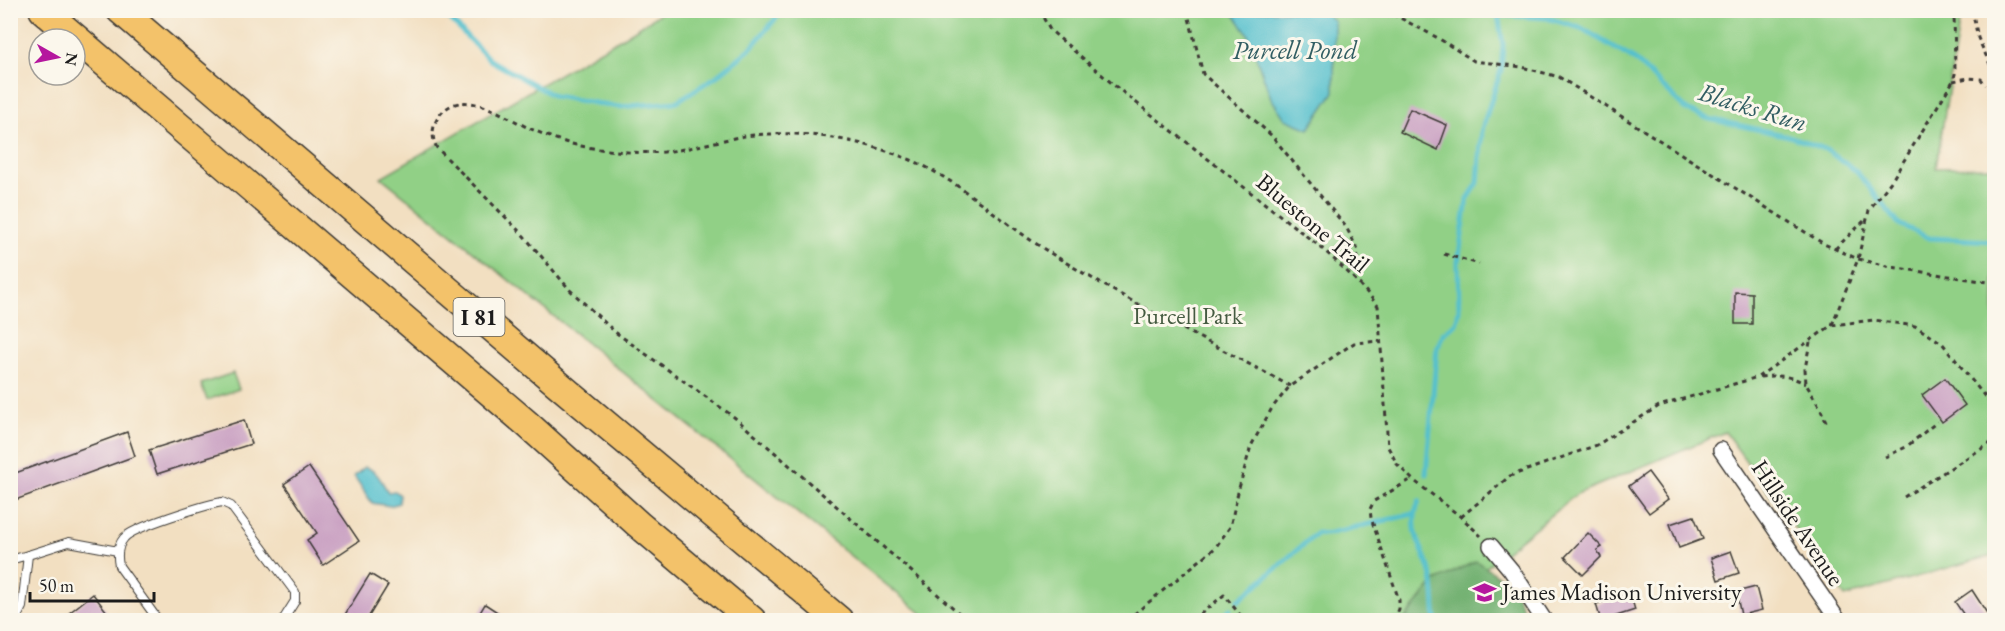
<svg xmlns="http://www.w3.org/2000/svg" width="2005" height="631" font-family="'EB Garamond',serif">
<rect width="100%" height="100%" fill="#fbf7ec"/>
<filter id="ink" filterUnits="userSpaceOnUse"><feTurbulence type="fractalNoise" baseFrequency=".0167" numOctaves="2"/><feDisplacementMap in="SourceGraphic" scale="12" xChannelSelector="R" yChannelSelector="G"/><feConvolveMatrix kernelMatrix="1 2 1 2 8 2 1 2 1" color-interpolation-filters="sRGB"/></filter>
<filter id="wash" filterUnits="userSpaceOnUse"><feTurbulence type="fractalNoise" baseFrequency=".008" numOctaves="4" result="noise"/><feDisplacementMap in="SourceGraphic" scale="24" xChannelSelector="R" yChannelSelector="G"/><feGaussianBlur stdDeviation="1.35" result="paint"/><feColorMatrix in="noise" values="0 0 0 0 0 0 0 0 0 0 0 0 0 0 0 0 0 1.4 0 .05"/><feComposite in="paint" operator="in"/></filter>
<g filter="url(#wash)">
<rect width="100%" height="100%" fill="#f2dfc1"/>
<g fill="#91d086" stroke="#567651" stroke-width="1.5">
<polygon points="664,11 1961,11 1936,168 1994,167 1994,555 1845,597 1725,432 1577,494 1421,620 930,620 381,177 618,40"/>
<polygon points="233,373 239,389 207,400 201,384"/>
</g>
<polygon fill="#74b273" stroke="#486748" stroke-width="1.5" points="1476,561 1512,585 1528,620 1404,620 1435,581"/>
<g fill="#54c0cd" stroke="#386e74" stroke-width="1.5">
<polygon points="1231,11 1323,11 1334,21 1334,92 1309,129 1285,119 1271,98 1247,32"/>
<path d="M365,467C378,471 381,481 388,492L395,491L400,495L399,503L390,506L372,503L354,476Z"/>
</g>
<g fill="none" stroke-linecap="round" stroke-linejoin="round">
<g stroke="#54c0cd" stroke-width="5">
<polyline points="441,10 490,60 554,96 619,107 676,102 717,76 749,50 783,10"/>
<polyline points="1495,10 1498,15 1547,18 1581,28 1635,60 1687,110 1709,119 1789,136 1825,149 1856,171 1899,224 1929,238 1994,241"/>
<polyline points="1426,474 1437,348 1443,334 1456,324 1459,310 1458,262 1467,200 1478,183 1482,129 1501,70 1503,45 1498,15"/>
<path d="M1419,501C1407,531 1422,545 1431,573C1435,587 1434,605 1436,620"/>
<polyline points="1238,601 1317,533 1326,534 1413,514"/>
<polyline points="1218,620 1230,609"/>
</g>
</g>
<g id="blocks">
<g fill="#caa2c3">
<polygon points="1410,109 1447,125 1438,150 1400,132"/>
<polygon points="1735,292 1752,293 1752,324 1735,324"/>
<polygon points="1945,378 1965,405 1942,422 1922,395"/>
<polygon points="244,420 251,444 157,474 149,450"/>
<polygon points="127,432 135,456 10,502 10,475"/>
<polygon points="309,467 359,541 323,565 307,540 317,533 284,484"/>
<polygon points="1648,472 1668,499 1649,513 1629,486"/>
<polygon points="1694,516 1703,539 1679,548 1670,524"/>
<polygon points="1588,533 1602,547 1597,550 1601,557 1583,575 1565,557"/>
<polygon points="1731,551 1739,573 1718,580 1711,558"/>
<polygon points="370,574 388,585 366,621 341,621"/>
<polygon points="1756,587 1762,610 1741,615 1736,592"/>
<polygon points="1972,590 1992,621 1968,621 1955,602"/>
<polygon points="1630,593 1635,610 1601,621 1596,604"/>
<polygon points="93,594 114,621 59,621"/>
<polygon points="485,604 511,621 475,621"/>
</g>
</g>
</g>
<g filter="url(#ink)">
<use href="#blocks" fill-opacity="0" stroke="#3c3935" stroke-width="1.5"/>
<g fill="none" stroke-linecap="round" stroke-linejoin="round">
<defs>
<g id="lane">
<polyline points="28,555 69,542 118,551"/>
<polyline points="10,560 28,555 22,607 18,615 10,618"/>
<path d="M158,620L119,566C117,556 117,546 124,538C133,527 205,505 222,502L231,506L295,592V601L283,620"/>
</g>
<g id="street">
<polyline points="1721,450 1838,620"/>
<polyline points="1491,546 1511,570 1544,620"/>
</g>
<g id="highway">
<polyline points="43,10 526,423 638,524 752,620"/>
<polyline points="120,10 552,379 839,620"/>
</g>
</defs>
<use href="#lane" stroke="#3c3935" stroke-width="10"/>
<use href="#street" stroke="#3c3935" stroke-width="18"/>
<use href="#highway" stroke="#3c3935" stroke-width="30"/>
<g stroke="#3c3935" stroke-width="3" stroke-dasharray="4.5 4.5" stroke-linecap="butt">
<path d="M1039,10L1050,30L1115,86L1319,246C1341,265 1360,283 1378,306L1388,447L1397,464L1412,479L1461,517L1481,536"/>
<polyline points="1187,10 1203,74 1272,136 1346,227 1358,250 1357,264 1351,272"/>
<polyline points="1385,10 1438,38 1474,61 1522,67 1559,77 1824,244 1858,259 1891,267 1994,283"/>
<polyline points="1972,10 1978,38 1994,73"/>
<polyline points="1980,10 1994,24"/>
<polyline points="1953,81 1968,78 1981,79 1986,85"/>
<polyline points="1835,249 1864,221"/>
<polyline points="1444,254 1479,264"/>
<polyline points="1832,325 1858,259 1869,210 1892,180 1953,81 1955,74 1954,10"/>
<polyline points="1810,342 1805,369 1806,384 1819,406 1828,426"/>
<path d="M1760,377C1777,375 1790,375 1806,384"/>
<polyline points="1885,457 1906,447 1937,422"/>
<polyline points="1904,497 1994,441"/>
<polyline points="1461,517 1510,476 1597,445 1659,406 1758,377 1832,325 1874,320 1915,326 1942,343 1994,408"/>
<path d="M967,620L734,417L615,332L570,290L524,236L437,148C431,137 432,126 439,116C462,84 506,118 531,129C547,136 564,143 581,146C608,151 637,154 664,152C694,149 724,138 754,135C808,130 861,140 911,160C960,181 999,220 1044,249C1123,299 1207,341 1290,386"/>
<polyline points="1127,620 1215,548 1230,527 1239,488 1251,446 1272,408 1290,386 1354,343 1381,341"/>
<polyline points="1193,620 1224,595 1241,616 1237,620"/>
<polyline points="1394,620 1399,609 1399,600 1371,518 1370,509 1374,501 1412,479"/>
</g>
<use href="#lane" stroke="#fff" stroke-width="8"/>
<use href="#street" stroke="#fff" stroke-width="15"/>
<use href="#highway" stroke="#f3c26a" stroke-width="27"/>
</g>
</g>
<defs>
<symbol id="university-bare" viewBox="-9 -9 18 18"><path d="M0-5L7-2L0 1L-7-2ZM-4 1L0 2.5L4 1V4Q0 6-4 4Z" fill="#b5179e" stroke="#fbf7ec" stroke-width="2.5" paint-order="stroke"/></symbol>
</defs>
<g fill-rule="evenodd">
<use href="#university-bare" x="1468" y="576" width="33" height="33"/>
</g>
<g text-anchor="middle" stroke-width="6" stroke-linejoin="round" paint-order="stroke">
<rect fill="#fbf7ec" stroke="#5f5e5a" stroke-width="1.5" x="453.5" y="298" width="51" height="38" rx="4.5"/>
<g font-size="22" font-weight="bold" fill="#1c1c1c">
<text x="479" y="325">I 81</text>
</g>
<g font-size="24" fill="#1c1c1c" stroke="#fbf7ec">
<text transform="translate(1313 223) rotate(40)" y="8">Bluestone Trail</text>
<text transform="translate(1798 523) rotate(56)" y="8">Hillside Avenue</text>
</g>
<g font-size="24" fill="#455b41" stroke="#fbf7ec">
<text x="1188" y="324">Purcell Park</text>
</g>
<g font-size="24" fill="#1c1c1c" stroke="#fbf7ec" text-anchor="start">
<text x="1502" y="600">James Madison University</text>
</g>
<g font-size="26" font-style="italic" fill="#325e63" stroke="#fbf7ec">
<text x="1295" y="59">Purcell Pond</text>
<text transform="translate(1753 107) rotate(17)" y="9">Blacks Run</text>
</g>
</g>
<rect width="2005" height="631" fill="none" stroke="#fbf7ec" stroke-width="36"/>
<g transform="translate(57 57) rotate(99)"><circle r="28" fill="#fbf7ec" stroke="#a29f99" stroke-width="1.5"/>
<path d="M0-4.5L10 22L0 15L-10 22Z" fill="#b5179e"/>
<text y="-9" font-size="16" font-weight="bold" text-anchor="middle" fill="#1c1c1c">N</text>
</g>
<path d="M30 592v9h124v-9" fill="none" stroke="#1c1c1c" stroke-width="3"/>
<text x="39" y="592" font-size="18" fill="#1c1c1c" stroke="#fbf7ec" stroke-width="4.5" paint-order="stroke">50 m</text>
</svg>
